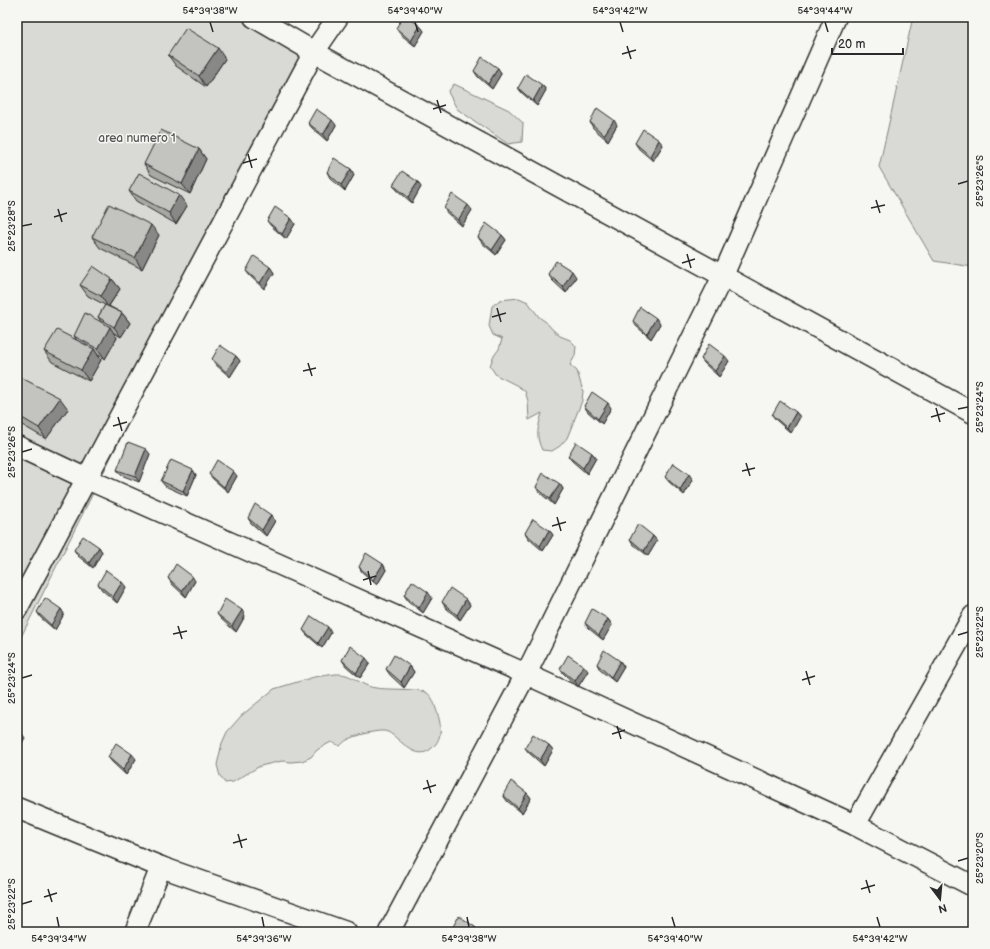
<svg xmlns="http://www.w3.org/2000/svg" width="990" height="949" font-family="'Balsamiq Sans',sans-serif">
<rect width="100%" height="100%" fill="#f6f6f2"/>
<filter id="ink" filterUnits="userSpaceOnUse"><feTurbulence type="fractalNoise" baseFrequency=".025" numOctaves="2"/><feDisplacementMap in="SourceGraphic" scale="8" xChannelSelector="R" yChannelSelector="G"/><feConvolveMatrix kernelMatrix="1 2 1 2 8 2 1 2 1" color-interpolation-filters="sRGB"/></filter>
<g filter="url(#ink)">
<g fill="#d9d9d5" stroke="#828280">
<polygon points="17,17 254,17 314,52 17,645"/>
<polygon points="913,17 973,17 973,267 934,261 879,167"/>
<polygon points="454,84 509,110 523,123 522,142 508,144 457,109 448,92"/>
<path d="M519,298L528,302L539,317L546,322L552,329L560,336L570,340L576,346L575,356L570,365L577,371L583,391L582,401L567,438L560,446L552,451L542,450C535,435 538,428 542,413L529,420L528,401L525,391L516,385L496,375L490,366L493,357L499,349L502,339L493,335L489,326L492,306L500,300Z"/>
<path d="M336,674C339,674 343,674 346,675C356,678 364,687 376,688C387,690 420,688 427,693C433,697 434,703 436,709C441,722 444,738 432,748C416,763 401,739 388,732C381,728 354,736 347,740C345,741 342,744 340,746L331,742L317,750L311,757L302,761L291,762L282,761L260,766L233,782L225,783L220,776L217,765L222,743L227,732L241,716L274,689L314,677Z"/>
</g>
<g fill="none" stroke-linecap="round" stroke-linejoin="round">
<defs>
<g id="street">
<polyline points="254,17 314,52 973,413"/>
<polyline points="17,446 87,479 526,674 855,825 973,886"/>
<polyline points="17,609 314,52 338,17"/>
<polyline points="17,808 161,867 346,932"/>
<polyline points="855,825 973,616"/>
<polyline points="135,932 161,867"/>
<polyline points="389,932 526,674 721,280 836,17"/>
</g>
</defs>
<use href="#street" stroke="#2b2b2b" stroke-width="23"/>
<use href="#street" stroke="#f6f6f2" stroke-width="20"/>
</g>
<g fill="#a8a8a5" stroke="#2b2b2b">
<polygon points="420,26 424,31 415,46 400,34 396,28"/>
<polygon points="168,55 225,59 206,87 176,66"/>
<polygon points="498,68 501,74 492,89 478,77 474,71"/>
<polygon points="542,85 546,90 537,106 522,93 518,88"/>
<polygon points="590,122 617,125 608,141 593,128"/>
<polygon points="308,123 336,125 327,141 312,128"/>
<polygon points="635,143 663,145 653,161 639,149"/>
<polygon points="199,149 206,159 190,194 151,175 144,164"/>
<polygon points="351,169 354,175 345,191 330,178 327,172"/>
<polygon points="393,185 421,187 412,203 397,190"/>
<polygon points="129,191 187,206 176,224 136,201"/>
<polygon points="444,208 472,210 462,226 447,213"/>
<polygon points="291,218 295,224 286,239 271,226 267,221"/>
<polygon points="159,235 142,269 100,248 92,237"/>
<polygon points="502,235 506,240 496,255 482,243 478,237"/>
<polygon points="270,267 274,273 264,289 250,276 246,271"/>
<polygon points="548,274 576,277 566,293 552,280"/>
<polygon points="112,279 120,289 109,306 122,313 130,323 121,337 114,333 117,338 105,359 98,355 101,360 89,381 52,362 44,351 77,341 74,336 102,323 98,317 105,305 88,296 80,285"/>
<polygon points="633,321 660,324 651,339 636,326"/>
<polygon points="236,356 240,361 230,377 216,365 212,359"/>
<polygon points="701,359 729,361 719,377 705,364"/>
<polygon points="17,378 68,409 46,439 17,422"/>
<polygon points="584,406 611,408 602,424 588,412"/>
<polygon points="796,412 800,417 791,433 776,420 772,415"/>
<polygon points="592,453 596,458 587,474 572,461 568,456"/>
<polygon points="150,454 139,482 121,475 117,470"/>
<polygon points="193,470 196,475 187,496 165,486 161,481"/>
<polygon points="209,474 237,476 228,492 213,479"/>
<polygon points="665,477 693,480 684,495 669,482"/>
<polygon points="560,484 563,489 554,505 539,492 536,487"/>
<polygon points="271,515 275,521 266,536 251,523 248,518"/>
<polygon points="549,530 553,535 543,551 529,539 525,533"/>
<polygon points="653,536 657,541 648,556 633,544 630,539"/>
<polygon points="99,547 102,552 93,568 78,556 74,550"/>
<polygon points="383,564 386,570 377,585 362,572 359,567"/>
<polygon points="168,578 195,581 186,597 172,584"/>
<polygon points="98,584 126,587 117,603 102,590"/>
<polygon points="404,595 432,598 423,613 408,601"/>
<polygon points="466,599 470,605 460,620 446,608 442,602"/>
<polygon points="61,609 64,614 55,630 41,618 37,612"/>
<polygon points="217,614 245,616 236,632 221,619"/>
<polygon points="608,619 612,625 603,640 588,628 585,623"/>
<polygon points="303,630 331,633 322,648 307,635"/>
<polygon points="342,660 370,663 360,678 346,666"/>
<polygon points="620,661 624,667 615,682 600,670 597,664"/>
<polygon points="410,666 414,672 404,688 390,675 386,669"/>
<polygon points="560,669 588,671 578,687 564,674"/>
<polygon points="549,745 553,750 544,766 529,753 525,748"/>
<polygon points="108,757 136,759 126,775 112,762"/>
<polygon points="527,793 531,798 522,813 507,801 503,795"/>
</g>
<g fill="#888886" stroke="#2b2b2b">
<polygon points="420,26 424,31 415,46 411,41"/>
<polygon points="218,48 225,59 206,87 199,76"/>
<polygon points="498,68 501,74 492,89 488,84"/>
<polygon points="542,85 546,90 537,106 533,101"/>
<polygon points="332,120 336,125 327,141 323,135"/>
<polygon points="614,120 617,125 608,141 604,135"/>
<polygon points="659,140 663,145 653,161 650,156"/>
<polygon points="199,149 206,159 190,194 182,184"/>
<polygon points="351,169 354,175 345,191 341,185"/>
<polygon points="418,182 421,187 412,203 408,197"/>
<polygon points="179,195 187,206 176,224 169,213"/>
<polygon points="468,205 472,210 462,226 458,220"/>
<polygon points="291,218 295,224 286,239 282,234"/>
<polygon points="151,225 159,235 142,269 135,258"/>
<polygon points="502,235 506,240 496,255 492,250"/>
<polygon points="270,267 274,273 264,289 260,283"/>
<polygon points="572,271 576,277 566,293 563,287"/>
<polygon points="112,279 120,289 108,307 101,296"/>
<polygon points="122,313 130,323 121,337 114,327"/>
<polygon points="656,318 660,324 651,339 647,334"/>
<polygon points="110,327 117,338 105,359 98,349"/>
<polygon points="94,349 101,360 89,381 81,370"/>
<polygon points="236,356 240,361 230,377 226,372"/>
<polygon points="725,356 729,361 719,377 715,371"/>
<polygon points="60,398 68,409 46,439 39,428"/>
<polygon points="608,403 611,408 602,424 598,419"/>
<polygon points="796,412 800,417 791,433 787,428"/>
<polygon points="146,449 150,454 139,482 135,476"/>
<polygon points="592,453 596,458 587,474 583,468"/>
<polygon points="193,470 196,475 187,496 183,491"/>
<polygon points="233,471 237,476 228,492 224,487"/>
<polygon points="689,474 693,480 684,495 680,490"/>
<polygon points="560,484 563,489 554,505 550,499"/>
<polygon points="271,515 275,521 266,536 262,530"/>
<polygon points="549,530 553,535 543,551 540,546"/>
<polygon points="653,536 657,541 648,556 644,551"/>
<polygon points="99,547 102,552 93,568 89,563"/>
<polygon points="383,564 386,570 377,585 373,580"/>
<polygon points="192,576 195,581 186,597 182,591"/>
<polygon points="122,582 126,587 117,603 113,597"/>
<polygon points="428,592 432,598 423,613 419,608"/>
<polygon points="466,599 470,605 460,620 457,615"/>
<polygon points="61,609 64,614 55,630 51,625"/>
<polygon points="242,610 245,616 236,632 232,626"/>
<polygon points="608,619 612,625 603,640 599,635"/>
<polygon points="328,627 331,633 322,648 318,643"/>
<polygon points="366,658 370,663 360,678 356,673"/>
<polygon points="620,661 624,667 615,682 611,677"/>
<polygon points="410,666 414,672 404,688 401,682"/>
<polygon points="584,666 588,671 578,687 575,681"/>
<polygon points="21,732 25,738 17,751 17,739"/>
<polygon points="549,745 553,750 544,766 540,760"/>
<polygon points="132,754 136,759 126,775 123,770"/>
<polygon points="527,793 531,798 522,813 518,808"/>
<polygon points="475,927 478,932 472,932"/>
</g>
<g fill="#c3c3c0" stroke="#2b2b2b">
<polygon points="403,17 408,17 420,26 411,41 396,28"/>
<polygon points="186,28 218,48 199,76 168,55"/>
<polygon points="482,57 498,68 488,84 474,71"/>
<polygon points="526,74 542,85 533,101 518,88"/>
<polygon points="597,108 614,120 604,135 590,122"/>
<polygon points="316,109 332,120 323,135 308,123"/>
<polygon points="643,129 659,140 650,156 635,143"/>
<polygon points="161,130 199,149 182,184 144,164"/>
<polygon points="334,158 351,169 341,185 327,172"/>
<polygon points="402,171 418,182 408,197 393,185"/>
<polygon points="139,173 179,195 169,213 129,191"/>
<polygon points="452,194 468,205 458,220 444,208"/>
<polygon points="109,204 151,225 135,258 92,237"/>
<polygon points="275,207 291,218 282,234 267,221"/>
<polygon points="486,223 502,235 492,250 478,237"/>
<polygon points="254,256 270,267 260,283 246,271"/>
<polygon points="556,261 572,271 563,287 548,274"/>
<polygon points="93,266 112,279 101,296 80,285"/>
<polygon points="105,305 122,313 114,327 98,317"/>
<polygon points="640,307 656,318 647,334 633,321"/>
<polygon points="85,313 110,327 98,349 74,336"/>
<polygon points="57,330 94,349 81,370 44,351"/>
<polygon points="709,344 725,356 715,371 701,359"/>
<polygon points="220,345 236,356 226,372 212,359"/>
<polygon points="18,376 60,398 39,428 17,415 17,378"/>
<polygon points="592,392 608,403 598,419 584,406"/>
<polygon points="780,401 796,412 787,428 772,415"/>
<polygon points="128,442 146,449 135,476 117,470"/>
<polygon points="576,442 592,453 583,468 568,456"/>
<polygon points="171,460 193,470 183,491 161,481"/>
<polygon points="217,460 233,471 224,487 209,474"/>
<polygon points="673,463 689,474 680,490 665,477"/>
<polygon points="543,473 560,484 550,499 536,487"/>
<polygon points="255,504 271,515 262,530 248,518"/>
<polygon points="533,519 549,530 540,546 525,533"/>
<polygon points="638,524 653,536 644,551 630,539"/>
<polygon points="83,536 99,547 89,563 74,550"/>
<polygon points="366,553 383,564 373,580 359,567"/>
<polygon points="176,564 192,576 182,591 168,578"/>
<polygon points="106,570 122,582 113,597 98,584"/>
<polygon points="412,581 428,592 419,608 404,595"/>
<polygon points="450,588 466,599 457,615 442,602"/>
<polygon points="45,598 61,609 51,625 37,612"/>
<polygon points="225,599 242,610 232,626 217,614"/>
<polygon points="592,609 608,619 599,635 585,623"/>
<polygon points="311,616 328,627 318,643 303,630"/>
<polygon points="350,646 366,658 356,673 342,660"/>
<polygon points="604,650 620,661 611,677 597,664"/>
<polygon points="394,655 410,666 401,682 386,669"/>
<polygon points="568,655 584,666 575,681 560,669"/>
<polygon points="17,730 21,732 17,739"/>
<polygon points="533,734 549,745 540,760 525,748"/>
<polygon points="116,743 132,754 123,770 108,757"/>
<polygon points="511,781 527,793 518,808 503,795"/>
<polygon points="459,916 475,927 472,932 453,932 451,930"/>
</g>
</g>
<path fill="none" stroke="#2b2b2b" stroke-width="1.5" d="M210,22L213,32M415,22L418,32M620,22L623,32M825,22L828,32M627,46L631,59M622,54L636,50M437,100L441,113M433,109L446,105M248,154L252,168M243,163L257,159M958,184L968,181M876,200L880,213M871,208L885,205M58,209L62,222M54,217L67,213M22,226L32,224M687,254L691,268M682,263L695,259M497,308L501,322M492,317L506,313M308,363L312,376M303,371L316,368M936,408L940,422M958,409L968,407M118,417L122,431M931,417L945,413M113,426L127,422M22,452L32,449M746,463L750,476M742,471L755,468M557,517L561,531M552,526L566,522M368,571L371,585M363,580L376,576M178,626L182,639M173,634L187,631M958,635L968,632M806,671L810,685M22,678L32,675M802,680L815,676M617,726L621,739M612,734L625,730M427,780L431,793M423,789L436,785M238,834L242,848M233,843L247,839M958,861L968,858M866,880L870,893M48,889L52,902M861,889L875,885M44,897L57,893M22,904L32,901M57,917L59,927M262,917L264,927M467,917L469,927M672,917L675,927M877,917L880,927"/>
<g text-anchor="middle" stroke-width="3" stroke-linejoin="round" paint-order="stroke">
<g font-size="12" fill="#565656" stroke="#f6f6f2">
<text x="137" y="142">area numero 1</text>
</g>
</g>
<rect width="990" height="949" fill="none" stroke="#f6f6f2" stroke-width="44"/>
<g transform="translate(940 899) rotate(164)" stroke="#f6f6f2" stroke-width="3" paint-order="stroke">
<path d="M0-3L7 15L0 10L-7 15Z" fill="#2b2b2b"/>
<text y="-6" font-size="11" font-weight="bold" text-anchor="middle" fill="#2b2b2b">N</text>
</g>
<path d="M832 48v6h71v-6" fill="none" stroke="#2b2b2b" stroke-width="2"/>
<text x="838" y="48" font-size="12" fill="#2b2b2b" stroke="#f6f6f2" stroke-width="3" paint-order="stroke">20 m</text>
<rect x="22" y="22" width="946" height="905" fill="none" stroke="#2b2b2b" stroke-width="1.5"/>
<g font-size="10" text-anchor="middle" fill="#2b2b2b">
<text x="210" y="14">54°39'38"W</text>
<text x="415" y="14">54°39'40"W</text>
<text x="620" y="14">54°39'42"W</text>
<text x="825" y="14">54°39'44"W</text>
<text transform="translate(979 181) rotate(-90)" y="4">25°23'26"S</text>
<text transform="translate(11 226) rotate(-90)" y="4">25°23'28"S</text>
<text transform="translate(979 407) rotate(-90)" y="4">25°23'24"S</text>
<text transform="translate(11 452) rotate(-90)" y="4">25°23'26"S</text>
<text transform="translate(979 632) rotate(-90)" y="4">25°23'22"S</text>
<text transform="translate(11 678) rotate(-90)" y="4">25°23'24"S</text>
<text transform="translate(979 858) rotate(-90)" y="4">25°23'20"S</text>
<text transform="translate(11 904) rotate(-90)" y="4">25°23'22"S</text>
<text x="59" y="942">54°39'34"W</text>
<text x="264" y="942">54°39'36"W</text>
<text x="469" y="942">54°39'38"W</text>
<text x="675" y="942">54°39'40"W</text>
<text x="880" y="942">54°39'42"W</text>
</g>
</svg>
